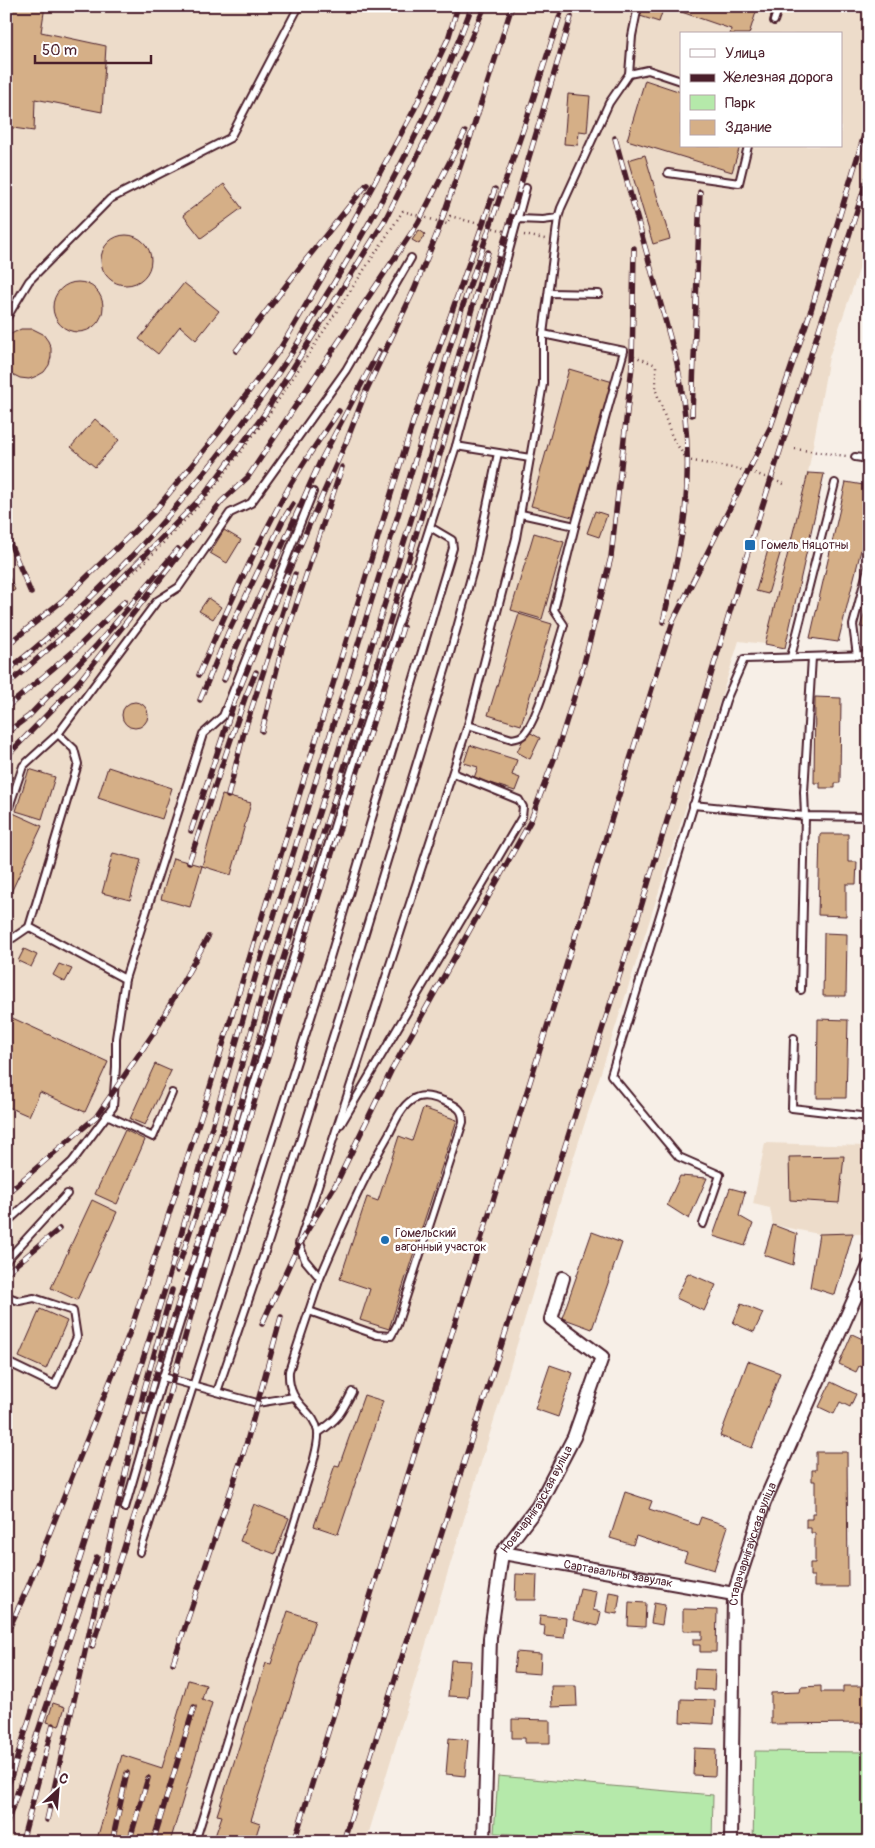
<svg xmlns="http://www.w3.org/2000/svg" width="875" height="1848" font-family="Pangolin,sans-serif">
<rect width="100%" height="100%" fill="#f7efe7"/>
<filter id="ink" filterUnits="userSpaceOnUse"><feTurbulence type="fractalNoise" baseFrequency=".02" numOctaves="2"/><feDisplacementMap in="SourceGraphic" scale="10" xChannelSelector="R" yChannelSelector="G"/><feConvolveMatrix kernelMatrix="1 2 1 2 8 2 1 2 1" color-interpolation-filters="sRGB"/></filter>
<g filter="url(#ink)">
<g fill="#eddcca" fill-rule="evenodd">
<path d="M6,6H869V241L829,357L808,473L765,644L739,641L572,1163L366,1842H6ZM681,34H841V146H681Z"/>
<polygon points="765,1143 865,1146 865,1234 819,1234 773,1225 770,1208 753,1204"/>
</g>
<g fill="#b5e9aa" stroke="#80846a">
<polygon points="755,1751 869,1752 869,1842 753,1842"/>
<polygon points="498,1776 713,1795 712,1842 653,1842 494,1833"/>
</g>
<g fill="#d5af87" stroke="#4a1f2b">
<polygon points="6,6 45,6 41,32 106,46 102,112 35,99 34,131 6,127"/>
<polygon points="644,6 758,6 749,34 730,34 731,29 664,6 659,22 640,16"/>
<polygon points="645,80 681,92 681,146 740,146 732,172 627,140"/>
<polygon points="568,94 590,96 587,132 579,131 578,145 564,144"/>
<polygon points="645,155 670,239 653,244 628,160"/>
<polygon points="224,184 242,208 201,238 183,215"/>
<polygon points="419,230 425,234 419,244 412,240"/>
<circle cx="126" cy="260" r="25"/>
<circle cx="78" cy="307" r="25"/>
<polygon points="184,283 219,311 196,340 180,326 158,354 139,339"/>
<polygon points="21,329 33,329 43,334 48,341 51,348 51,357 49,365 44,372 37,376 29,379 20,378 10,373 6,367 6,340 11,334"/>
<polygon points="569,369 613,382 576,518 531,506"/>
<polygon points="95,419 119,440 95,467 71,447"/>
<polygon points="808,473 824,474 785,648 765,644"/>
<polygon points="846,482 869,486 869,518 838,642 810,638"/>
<polygon points="595,511 607,515 599,537 587,533"/>
<polygon points="224,530 241,540 227,563 210,553"/>
<polygon points="534,533 564,542 542,619 511,610"/>
<polygon points="770,543 782,547 768,594 756,591"/>
<polygon points="6,570 15,590 6,595"/>
<polygon points="208,598 221,607 213,619 199,611"/>
<polygon points="869,600 869,628 860,627"/>
<polygon points="519,614 552,624 521,725 488,715"/>
<polygon points="815,697 841,698 840,783 835,783 835,788 820,788 820,783 814,783"/>
<circle cx="135" cy="715" r="13"/>
<polygon points="527,731 540,738 530,759 517,752"/>
<polygon points="470,745 517,760 512,775 520,778 515,791 474,778 478,767 464,763"/>
<polygon points="108,767 172,788 162,819 98,798"/>
<polygon points="29,769 55,777 42,819 16,811"/>
<polygon points="222,795 251,803 231,875 202,866"/>
<polygon points="13,813 42,826 6,903 6,829"/>
<polygon points="820,834 848,834 848,862 857,862 856,884 846,884 846,916 818,915"/>
<polygon points="113,853 141,860 130,900 102,893"/>
<polygon points="173,858 202,866 190,907 161,899"/>
<polygon points="824,933 847,934 846,996 823,996"/>
<polygon points="24,949 37,955 31,967 18,961"/>
<polygon points="59,964 72,969 65,982 53,975"/>
<polygon points="6,1015 108,1062 85,1112 40,1092 29,1116 6,1106"/>
<polygon points="818,1019 848,1020 846,1098 817,1098"/>
<polygon points="155,1064 171,1071 145,1125 130,1119"/>
<polygon points="423,1108 457,1120 389,1329 360,1320 370,1289 340,1279 367,1197 378,1201 399,1136 412,1141"/>
<polygon points="125,1130 145,1140 117,1204 95,1194"/>
<polygon points="844,1156 839,1203 790,1200 789,1157"/>
<polygon points="680,1176 707,1178 689,1219 667,1205"/>
<polygon points="730,1188 745,1192 739,1216 753,1224 745,1246 713,1236"/>
<polygon points="92,1200 117,1212 77,1300 51,1288"/>
<polygon points="773,1225 797,1234 793,1265 764,1255"/>
<polygon points="592,1232 622,1243 592,1329 562,1318"/>
<polygon points="853,1233 835,1295 810,1287 819,1234"/>
<polygon points="688,1273 716,1285 704,1311 676,1298"/>
<polygon points="741,1304 763,1313 754,1332 733,1323"/>
<polygon points="40,1309 67,1321 46,1369 19,1357"/>
<polygon points="852,1334 867,1341 869,1338 869,1370 859,1366 856,1372 839,1364"/>
<polygon points="748,1361 780,1373 752,1448 720,1436"/>
<polygon points="550,1365 573,1373 558,1417 535,1409"/>
<polygon points="831,1382 856,1394 850,1407 840,1402 834,1414 819,1407"/>
<polygon points="364,1395 383,1401 338,1534 314,1526 335,1465 339,1466"/>
<polygon points="816,1452 847,1452 848,1587 814,1587 814,1576 810,1576 810,1563 815,1563 815,1533 811,1533 811,1528 806,1528 806,1519 812,1519 812,1513 815,1513 815,1481 812,1481 812,1470 816,1470"/>
<polygon points="625,1492 652,1501 649,1509 698,1525 701,1517 728,1526 714,1570 684,1561 687,1553 636,1536 633,1545 610,1538"/>
<polygon points="254,1504 289,1518 275,1554 240,1541"/>
<polygon points="516,1574 537,1575 536,1600 515,1600"/>
<polygon points="580,1588 596,1591 593,1610 601,1612 598,1626 573,1620"/>
<polygon points="609,1592 620,1594 617,1614 606,1612"/>
<polygon points="629,1602 646,1603 645,1627 628,1626"/>
<polygon points="654,1603 665,1605 662,1625 651,1623"/>
<polygon points="683,1609 717,1610 716,1652 700,1652 700,1645 693,1645 693,1639 702,1639 702,1631 683,1631"/>
<polygon points="288,1611 315,1620 251,1820 260,1823 254,1842 213,1842 222,1816 217,1815 266,1663 271,1664"/>
<polygon points="540,1615 566,1618 564,1638 544,1636 545,1626 539,1625"/>
<polygon points="516,1652 541,1654 540,1674 514,1672"/>
<polygon points="451,1660 471,1661 468,1697 448,1696"/>
<polygon points="695,1669 715,1670 714,1690 694,1689"/>
<polygon points="188,1680 206,1685 202,1699 212,1703 170,1842 96,1842 122,1755 162,1768"/>
<polygon points="551,1686 576,1686 577,1706 552,1707"/>
<polygon points="821,1686 821,1692 843,1692 843,1686 866,1686 866,1692 869,1692 869,1723 771,1724 771,1693 800,1692 801,1687"/>
<polygon points="681,1699 715,1700 714,1724 680,1722"/>
<polygon points="53,1703 65,1707 59,1726 47,1722"/>
<polygon points="512,1719 550,1720 550,1743 525,1743 525,1738 512,1738"/>
<polygon points="449,1738 468,1740 465,1776 446,1774"/>
<polygon points="694,1748 716,1749 715,1776 693,1775"/>
</g>
<g fill="none" stroke-linecap="round" stroke-linejoin="round">
<defs>
<g id="service">
<polyline points="774,21 779,6"/>
<polyline points="629,74 648,70 681,81"/>
<polyline points="668,173 739,183 748,146"/>
<polyline points="526,188 456,446 530,458"/>
<polyline points="517,219 543,220 558,218"/>
<polyline points="549,293 599,294"/>
<polyline points="6,319 29,281 110,199 230,138 299,6"/>
<polyline points="855,457 869,459"/>
<polyline points="521,514 575,526"/>
<polyline points="857,656 853,625 869,564"/>
<polyline points="791,657 835,483"/>
<path d="M468,725L512,739C516,738 520,738 523,735C539,720 556,649 564,625L554,610L575,526L624,351L543,334"/>
<polyline points="693,805 805,816 869,817"/>
<polyline points="6,816 23,766 58,734"/>
<polyline points="6,940 13,938 29,927"/>
<polyline points="125,979 29,927 78,764 74,749 58,734 157,601 179,587 230,513 251,503 346,370 411,258"/>
<polyline points="801,990 805,816 804,792 812,657"/>
<polyline points="794,1038 792,1108 869,1117"/>
<polyline points="107,1115 153,1137 172,1093"/>
<polyline points="341,1124 522,817 523,807 519,800 453,773"/>
<polyline points="6,1223 72,1162 113,1107 116,1067 116,1038 125,979 203,734 223,716 313,492"/>
<polyline points="703,1224 720,1175 679,1157 611,1075 726,700 744,659 869,655"/>
<polyline points="6,1261 67,1194"/>
<polyline points="6,1296 19,1301 34,1298 73,1311 77,1337 55,1385 7,1362 6,1343"/>
<path d="M309,1311L377,1335L391,1336L397,1325L463,1122C463,1111 459,1107 449,1103C438,1099 423,1092 412,1100C401,1107 395,1122 389,1134C362,1180 341,1229 320,1278"/>
<polyline points="217,1392 269,1240 346,995 447,664 476,559 498,453"/>
<polyline points="294,1397 257,1403 163,1377 356,756 456,446"/>
<path d="M318,1433C338,1419 341,1414 352,1392"/>
<polyline points="125,1508 163,1377"/>
<polyline points="140,1552 329,961 453,548 452,540 430,527"/>
<path d="M195,1842L313,1463C315,1454 319,1442 318,1432C314,1408 287,1406 289,1371L320,1278L305,1260L299,1244L468,725L516,538L543,384V334L558,218L561,208L609,103L629,74L632,36L638,6"/>
</g>
<g id="minor">
<path id="s1" d="M502,1553L734,1594"/>
<path id="s2" d="M484,1842L490,1638L502,1553L538,1506L574,1437L602,1357L551,1319L563,1278"/>
<path id="s3" d="M731,1842L734,1594L764,1503L869,1266"/>
</g>
</defs>
<use href="#service" stroke="#4a1f2b" stroke-width="10"/>
<use href="#minor" stroke="#4a1f2b" stroke-width="16"/>
<g stroke="#4a1f2b" stroke-width="2.5" stroke-dasharray="1 4" stroke-linecap="butt">
<polyline points="524,235 545,239"/>
<polyline points="634,356 656,365 656,391 672,437 687,460 749,471 784,484"/>
<polyline points="795,449 846,456"/>
<polyline points="6,675 144,563 206,498 267,417 403,211 447,224 450,216 504,231"/>
<polyline points="496,1841 517,1841"/>
</g>
<use href="#service" stroke="#fff" stroke-width="6"/>
<use href="#minor" stroke="#fff" stroke-width="12"/>
<defs>
<g id="rail">
<path d="M615,138L677,363C687,412 690,462 685,512C681,549 671,586 663,622"/>
<polyline points="236,351 301,266 367,184"/>
<polyline points="692,415 700,192"/>
<polyline points="6,534 31,593"/>
<polyline points="7,645 62,601 153,513 218,433 280,349 330,264 414,110 448,39 458,6"/>
<path d="M6,671C35,650 61,626 87,601C163,528 231,445 289,357C304,334 317,309 332,286C386,197 436,104 472,6"/>
<path d="M199,675C226,611 255,548 289,487C304,461 322,436 339,411"/>
<polyline points="224,680 236,648 320,462 379,351"/>
<polyline points="6,686 76,625 205,494 263,416 385,220 437,117 485,6"/>
<polyline points="200,700 228,633 283,520 293,504"/>
<polyline points="6,708 75,650 125,601"/>
<polyline points="262,731 282,648 342,467"/>
<polyline points="6,733 29,716 96,646 178,549"/>
<polyline points="6,757 78,683 222,501 248,477 418,223 465,132"/>
<polyline points="228,796 244,732 295,574"/>
<polyline points="191,831 235,700 275,602 347,440 366,391 414,290 438,231 471,135 512,6"/>
<polyline points="189,862 245,698 256,672"/>
<polyline points="6,1194 96,1117 155,1031 208,937"/>
<polyline points="177,1271 215,1156 267,978 418,498 488,252"/>
<polyline points="6,1273 59,1229"/>
<polyline points="262,1324 299,1244 337,1182 391,1071 530,822 556,754 581,675 611,557 632,366 634,248"/>
<polyline points="145,1413 164,1347 223,1167 276,981 376,668 571,17"/>
<polyline points="6,1635 28,1587 131,1329 203,1110 413,422 495,189"/>
<polyline points="92,1647 144,1486 204,1268 260,1083 403,627"/>
<polyline points="173,1663 246,1445 281,1317"/>
<polyline points="6,1793 167,1283 256,974 462,308 527,118 563,6"/>
<polyline points="47,1820 144,1390 172,1290"/>
<polyline points="6,1826 97,1557"/>
<polyline points="22,1842 53,1725"/>
<polyline points="112,1842 127,1773"/>
<polyline points="129,1842 148,1778"/>
<polyline points="153,1842 194,1707"/>
<polyline points="294,1842 673,621 771,426 811,310 869,119"/>
<polyline points="343,1842 638,917 750,545 869,173"/>
</g>
</defs>
<use href="#rail" stroke="#4a1f2b" stroke-width="5.5"/>
<use href="#rail" stroke="#fff" stroke-width="4" stroke-dasharray="11" stroke-linecap="butt"/>
</g>
</g>
<g fill="#1f6fb2" stroke="#fff" stroke-width="2">
<rect x="744" y="539" width="12" height="12" rx="2.5"/>
<circle cx="385" cy="1240" r="5"/>
</g>
<g text-anchor="middle" stroke-width="5" stroke-linejoin="round" paint-order="stroke">
<g font-size="12" fill="#4a1f2b" stroke="#fff" text-anchor="start">
<text x="761" y="549">Гомель Няцотны</text>
<text x="395" y="1237">Гомельский<tspan x="395" dy="14">вагонный участок</tspan></text>
</g>
<g font-size="12" fill="#4a1f2b" stroke="#fff">
<text dy="4" stroke="none"><textPath href="#s2" startOffset="354">Новачарнігаўская вуліца</textPath></text>
<text dy="4" stroke="none"><textPath href="#s3" startOffset="301">Старачарнігаўская вуліца</textPath></text>
<text dy="4" stroke="none"><textPath href="#s1" startOffset="118">Сартавальны завулак</textPath></text>
</g>
</g>
<rect width="875" height="1848" fill="none" stroke="#fff" stroke-width="25"/>
<rect x="12" y="12" width="850" height="1823" fill="none" stroke="#4a1f2b" stroke-width="2" filter="url(#ink)"/>
<rect x="680" y="32" width="162" height="115" fill="#ffffff" stroke="#b7a5aa"/>
<rect x="690" y="49" width="25" height="8" fill="#ffffff" stroke="#b7a5aa"/>
<text x="725" y="58" font-size="15" fill="#4a1f2b">Улица</text>
<rect x="690" y="74" width="25" height="8" fill="#4a1f2b" stroke="#b7a5aa"/>
<text x="725" y="82" font-size="15" fill="#4a1f2b">Железная дорога</text>
<rect x="690" y="95" width="25" height="15" fill="#b5e9aa" stroke="#b7a5aa"/>
<text x="725" y="108" font-size="15" fill="#4a1f2b">Парк</text>
<rect x="690" y="120" width="25" height="15" fill="#d5af87" stroke="#b7a5aa"/>
<text x="725" y="132" font-size="15" fill="#4a1f2b">Здание</text>
<g transform="translate(58 1790) rotate(26)" stroke="#ffffff" stroke-width="4" paint-order="stroke">
<path d="M0-4L9 19L0 12L-9 19Z" fill="#4a1f2b"/>
<text y="-8" font-size="14" font-weight="bold" text-anchor="middle" fill="#4a1f2b">С</text>
</g>
<path d="M35 55v8h116v-8" fill="none" stroke="#4a1f2b" stroke-width="2.5"/>
<text x="42" y="55" font-size="15" fill="#4a1f2b" stroke="#ffffff" stroke-width="4" paint-order="stroke">50 m</text>
</svg>
